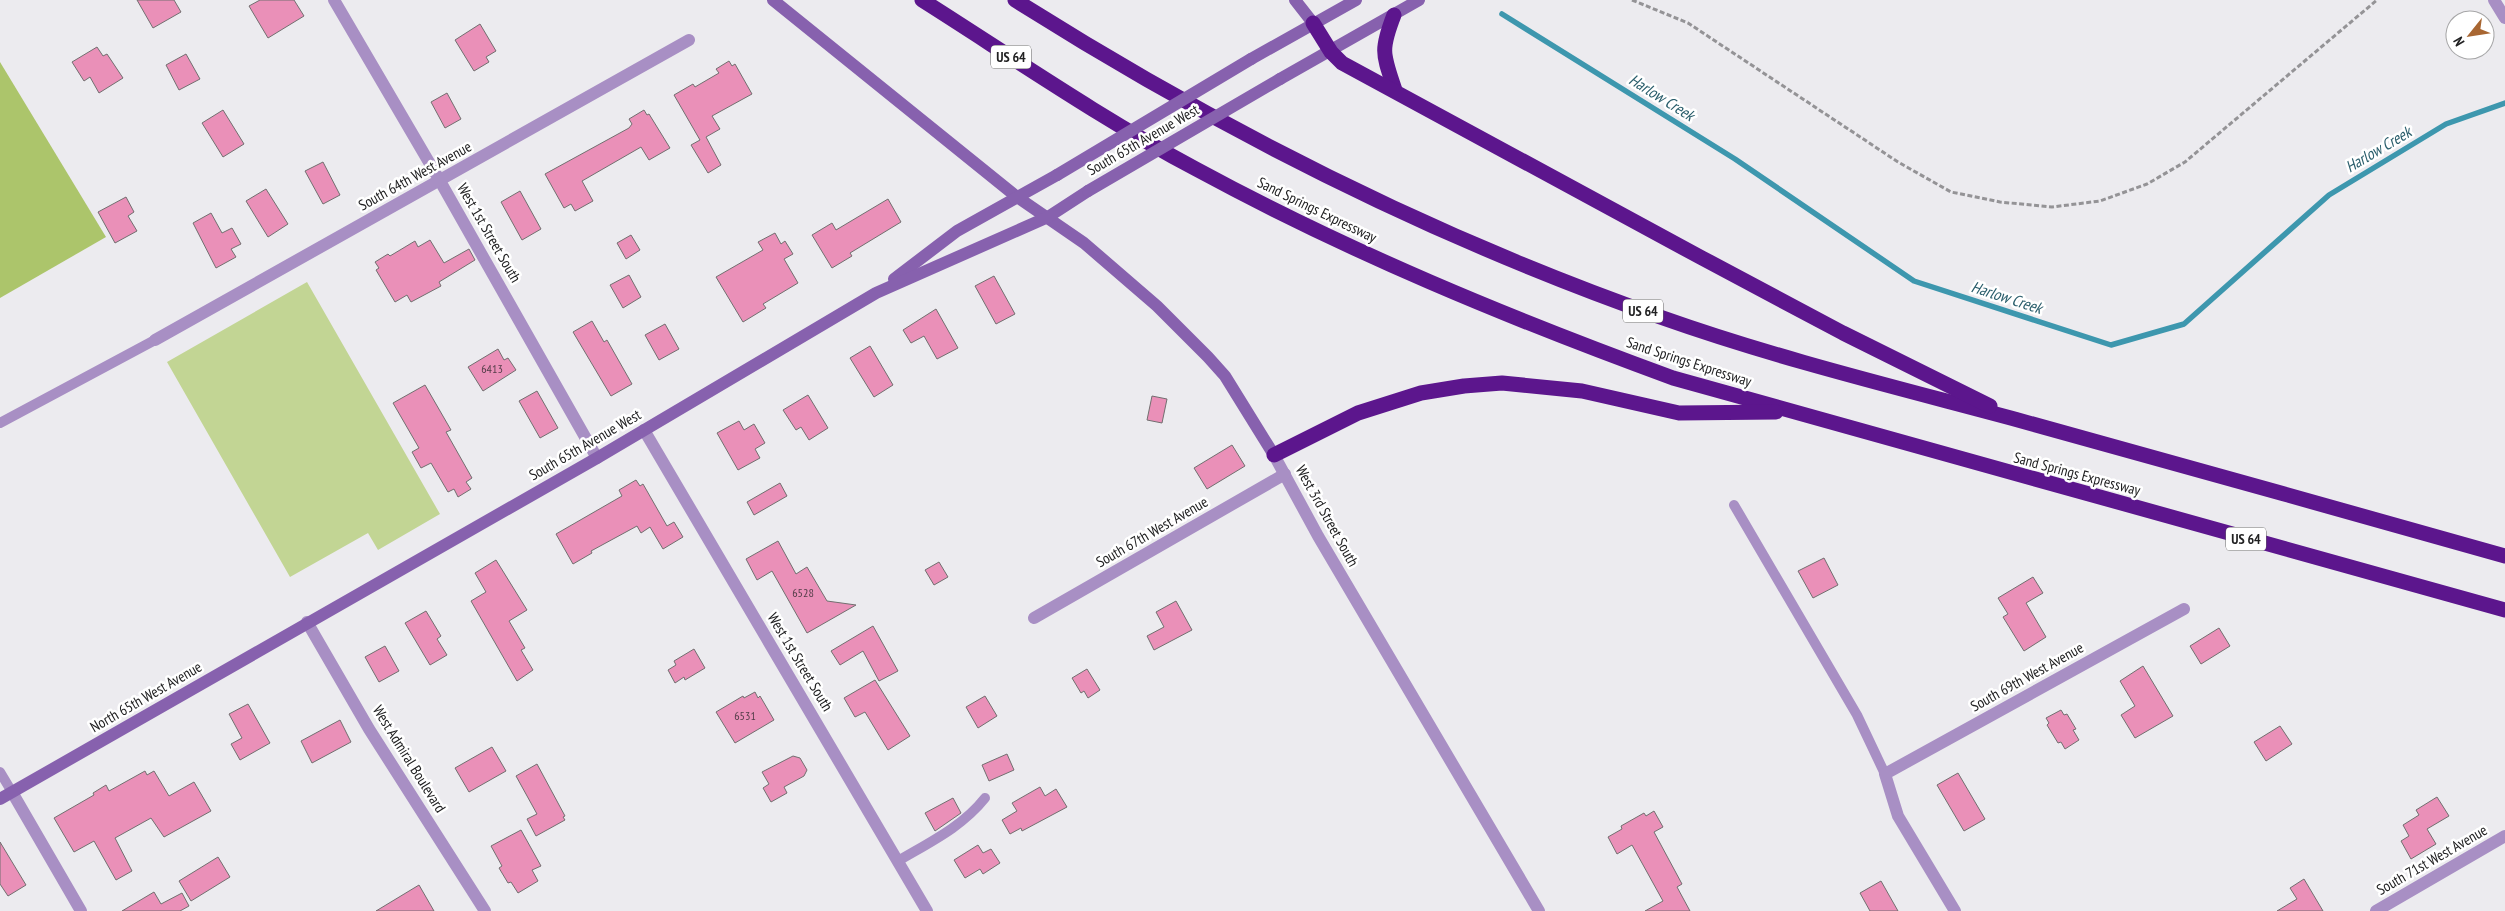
<svg xmlns="http://www.w3.org/2000/svg" width="2505" height="911" font-family="'PT Sans Narrow',sans-serif">
<rect width="100%" height="100%" fill="#ecebef"/>
<polygon fill="#c2d594" points="307,282 440,514 378,550 368,533 290,577 167,362"/>
<polygon fill="#acc56b" points="0,62 106,237 0,298"/>
<g fill="none" stroke-linecap="round" stroke-linejoin="round">
<polyline stroke="#3d97ae" stroke-width="5.5" points="1502,14 1735,159 1914,281 2111,345 2184,324 2329,195 2446,124 2505,103"/>
</g>
<g fill="#ea90b8" stroke="#726f70">
<polygon points="137,0 174,0 181,12 153,28"/>
<polygon points="260,0 294,0 304,16 268,38 249,6"/>
<polygon points="480,24 496,51 486,57 489,62 474,71 455,40"/>
<polygon points="97,47 103,56 107,54 123,78 99,93 90,77 84,81 72,62"/>
<polygon points="186,54 200,79 179,90 166,65"/>
<polygon points="729,61 732,66 735,64 752,94 712,116 720,129 706,137 721,165 708,173 691,145 700,140 674,95 693,84 695,87 719,73 716,69"/>
<polygon points="447,93 461,119 445,128 431,102"/>
<polygon points="223,110 244,144 223,157 202,123"/>
<polygon points="644,110 647,115 649,114 670,148 649,160 641,147 582,181 593,201 575,211 571,204 564,208 545,174 629,128 632,124 629,119"/>
<polygon points="323,162 340,195 323,204 305,171"/>
<polygon points="266,189 288,224 268,237 246,201"/>
<polygon points="520,191 541,229 522,240 501,202"/>
<polygon points="126,197 134,212 128,216 137,231 115,243 98,212"/>
<polygon points="888,199 901,222 850,253 852,256 832,268 812,235 832,223 836,230"/>
<polygon points="211,213 222,233 232,228 241,244 231,249 236,257 216,268 193,223"/>
<polygon points="775,233 781,244 785,241 793,254 784,259 798,283 763,304 766,308 743,322 716,277 763,250 758,242"/>
<polygon points="631,235 640,250 626,259 617,243"/>
<polygon points="430,240 444,263 469,249 475,260 439,282 441,286 411,302 407,295 395,302 376,270 379,268 375,262 388,254 390,256 415,241 418,247"/>
<polygon points="629,275 641,297 623,308 610,285"/>
<polygon points="994,276 1015,314 996,324 975,286"/>
<polygon points="936,309 958,348 937,359 924,336 911,343 903,330"/>
<polygon points="592,321 604,342 607,340 632,384 611,396 573,332"/>
<polygon points="665,324 679,349 659,360 645,335"/>
<polygon points="870,346 893,385 874,397 850,358"/>
<polygon points="498,349 504,360 508,358 516,370 483,391 468,367"/>
<polygon points="425,385 451,430 446,432 472,478 466,482 471,489 458,497 454,489 448,492 431,463 421,468 412,452 419,448 393,403"/>
<polygon points="537,391 558,428 540,438 519,401"/>
<polygon points="808,395 828,428 809,440 801,427 796,430 783,410"/>
<polygon points="1152,396 1167,399 1162,423 1147,420"/>
<polygon points="739,421 744,430 754,424 765,443 755,449 760,458 738,470 717,433"/>
<polygon points="1232,445 1245,466 1207,489 1194,468"/>
<polygon points="636,480 640,486 643,484 667,526 674,522 683,537 663,549 650,527 641,533 637,526 591,551 592,553 573,564 556,534 622,496 619,490"/>
<polygon points="780,483 787,496 754,515 747,502"/>
<polygon points="778,541 796,574 807,567 827,601 856,605 807,633 772,571 757,580 746,559"/>
<polygon points="1824,558 1838,585 1813,598 1798,571"/>
<polygon points="496,560 527,610 509,621 525,648 521,650 533,670 517,681 471,601 486,592 475,573"/>
<polygon points="939,562 948,577 934,585 925,570"/>
<polygon points="2033,577 2043,593 2026,603 2046,637 2024,651 2003,617 2008,614 1998,598"/>
<polygon points="1176,601 1192,630 1154,650 1147,636 1164,627 1156,612"/>
<polygon points="426,611 441,636 437,639 447,655 430,665 405,623"/>
<polygon points="873,626 898,671 879,681 863,651 840,665 831,651"/>
<polygon points="2219,628 2230,646 2201,664 2190,646"/>
<polygon points="385,646 399,671 379,682 365,657"/>
<polygon points="694,649 705,668 685,680 684,677 675,683 668,670 676,665 674,661"/>
<polygon points="2143,666 2173,716 2135,738 2121,715 2135,706 2120,681"/>
<polygon points="1087,669 1100,690 1088,698 1084,691 1081,693 1072,678"/>
<polygon points="875,680 910,736 888,750 865,712 855,717 844,698"/>
<polygon points="755,692 758,698 760,696 774,720 735,743 716,712 743,696 744,698"/>
<polygon points="985,696 997,716 978,728 966,707"/>
<polygon points="248,704 270,743 240,760 231,744 242,738 229,714"/>
<polygon points="2061,710 2064,715 2067,714 2076,729 2073,730 2079,740 2065,749 2061,742 2058,743 2047,725 2049,723 2046,718"/>
<polygon points="340,720 351,742 312,763 301,741"/>
<polygon points="2280,726 2292,744 2266,761 2254,742"/>
<polygon points="492,747 506,771 469,792 455,768"/>
<polygon points="1007,754 1014,770 989,781 982,765"/>
<polygon points="793,756 800,758 807,770 804,776 784,787 787,793 771,802 763,788 769,784 762,772"/>
<polygon points="537,764 565,816 563,817 565,820 536,836 527,819 537,814 516,776"/>
<polygon points="145,771 147,775 154,771 169,796 194,782 211,811 164,837 151,818 115,838 132,871 116,880 94,841 74,852 54,818 94,795 93,793 106,785 109,791"/>
<polygon points="1958,773 1985,819 1964,831 1937,785"/>
<polygon points="1040,787 1045,796 1056,789 1067,807 1022,831 1021,828 1010,834 1002,820 1017,811 1012,803"/>
<polygon points="2437,797 2449,816 2427,829 2436,844 2411,859 2401,841 2409,836 2403,825 2419,815 2416,810"/>
<polygon points="953,798 961,813 935,831 925,813"/>
<polygon points="1654,811 1663,827 1654,832 1682,884 1677,887 1690,911 1645,911 1663,901 1632,845 1617,854 1608,837 1622,829 1621,826 1644,813 1646,816"/>
<polygon points="521,830 541,866 532,870 538,881 518,893 511,882 508,883 499,868 502,866 491,846"/>
<polygon points="0,842 26,885 8,896 0,884"/>
<polygon points="978,845 983,853 991,849 1000,863 983,874 980,869 965,878 954,860"/>
<polygon points="218,857 230,877 191,901 179,881"/>
<polygon points="2304,879 2323,911 2277,911 2297,899 2290,888"/>
<polygon points="1881,881 1898,911 1870,911 1860,893"/>
<polygon points="419,885 434,911 376,911"/>
<polygon points="154,892 161,904 182,893 189,906 180,911 122,911"/>
</g>
<g fill="none" stroke-linecap="round" stroke-linejoin="round">
<polyline stroke="#949396" stroke-width="3" stroke-dasharray="5 2.5" stroke-linecap="butt" points="1632,0 1688,23 1898,162 1951,192 2000,202 2052,207 2100,201 2147,184 2185,162 2377,0"/>
<g stroke="#a88fc4" stroke-width="10">
<polyline points="0,423 155,340"/>
<polyline points="1734,505 1857,715 1885,774"/>
<polyline points="0,772 12,792"/>
<path d="M898,861C930,842 962,827 985,798"/>
</g>
<g stroke="#a88fc4" stroke-width="12">
<polyline points="334,0 440,181 597,458"/>
<polyline points="2494,0 2505,18"/>
<polyline points="155,340 689,40"/>
<polyline points="644,430 927,911"/>
<polyline points="1274,455 1318,536 1539,911"/>
<polyline points="1034,618 1285,474"/>
<polyline points="307,622 369,729 485,911"/>
<polyline points="12,792 81,911"/>
<polyline points="1955,911 1898,816 1885,774 2184,609"/>
<polyline points="2376,911 2505,836"/>
</g>
<g stroke="#8761ae" stroke-width="12">
<polyline points="773,0 1017,197 1084,243 1157,306 1208,357 1225,376 1274,455"/>
<polyline points="1295,0 1313,23"/>
<polyline points="1251,59 1356,0"/>
<polyline points="1280,79 1419,0"/>
<polyline points="894,279 957,231 1057,175"/>
<polyline points="0,799 597,458 876,293 1048,217 1088,191"/>
</g>
<g stroke="#5c168d" stroke-width="15">
<path d="M922,0C1012,57 1102,119 1196,169C1349,252 1509,318 1673,378L2505,610"/>
<path d="M1015,0C1219,129 1435,238 1663,318C1779,359 1899,388 2018,420C2180,464 2343,511 2505,556"/>
<path d="M1394,15C1380,51 1383,54 1395,90"/>
<polyline points="1313,23 1331,52 1342,63 1702,258 1843,333 1990,406"/>
<polyline points="1274,455 1358,413 1421,393 1464,386 1502,383 1582,391 1679,413 1776,412"/>
</g>
<g stroke="#8761ae" stroke-width="12">
<polyline points="1057,175 1251,59"/>
<polyline points="1088,191 1280,79"/>
</g>
</g>
<g text-anchor="middle" stroke-width="5" stroke-linejoin="round" paint-order="stroke">
<g font-size="12" fill="#533d48">
<text x="492" y="373">6413</text>
<text x="803" y="597">6528</text>
<text x="745" y="720">6531</text>
</g>
<g fill="#fff" stroke="#646464" stroke-width="1">
<rect x="991" y="45.5" width="40" height="23" rx="4"/>
<rect x="1623" y="299.5" width="40" height="23" rx="4"/>
<rect x="2226" y="527.5" width="40" height="23" rx="4"/>
</g>
<g font-size="14" font-weight="bold" fill="#212122">
<text x="1011" y="62">US 64</text>
<text x="1643" y="316">US 64</text>
<text x="2246" y="544">US 64</text>
</g>
<g font-size="15" fill="#212122" stroke="#fff">
<text transform="translate(1143 140) rotate(-30)" y="5">South 65th Avenue West</text>
<text transform="translate(415 176) rotate(-29)" y="5">South 64th West Avenue</text>
<text transform="translate(1317 210) rotate(26)" y="5">Sand Springs Expressway</text>
<text transform="translate(489 233) rotate(60)" y="5">West 1st Street South</text>
<text transform="translate(1689 362) rotate(18)" y="5">Sand Springs Expressway</text>
<text transform="translate(585 445) rotate(-30)" y="5">South 65th Avenue West</text>
<text transform="translate(2077 474) rotate(15)" y="5">Sand Springs Expressway</text>
<text transform="translate(1327 516) rotate(61)" y="5">West 3rd Street South</text>
<text transform="translate(1152 532) rotate(-30)" y="5">South 67th West Avenue</text>
<text transform="translate(800 662) rotate(59)" y="5">West 1st Street South</text>
<text transform="translate(2027 677) rotate(-29)" y="5">South 69th West Avenue</text>
<text transform="translate(146 697) rotate(-30)" y="5">North 65th West Avenue</text>
<text transform="translate(409 759) rotate(58)" y="5">West Admiral Boulevard</text>
<text transform="translate(2432 860) rotate(-30)" y="5">South 71st West Avenue</text>
</g>
<g font-size="16" font-style="italic" fill="#295d6b" stroke="#fff">
<text transform="translate(1662 97) rotate(32)" y="6">Harlow Creek</text>
<text transform="translate(2378 149) rotate(-31)" y="6">Harlow Creek</text>
<text transform="translate(2007 297) rotate(18)" y="6">Harlow Creek</text>
</g>
</g>
<g transform="translate(2470 35) rotate(240)"><circle r="24" fill="#ffffff" stroke="#a6a6a7"/>
<path d="M0-4L9 19L0 12L-9 19Z" fill="#a86632"/>
<text y="-8" font-size="14" font-weight="bold" text-anchor="middle" fill="#212122">N</text>
</g>
</svg>
